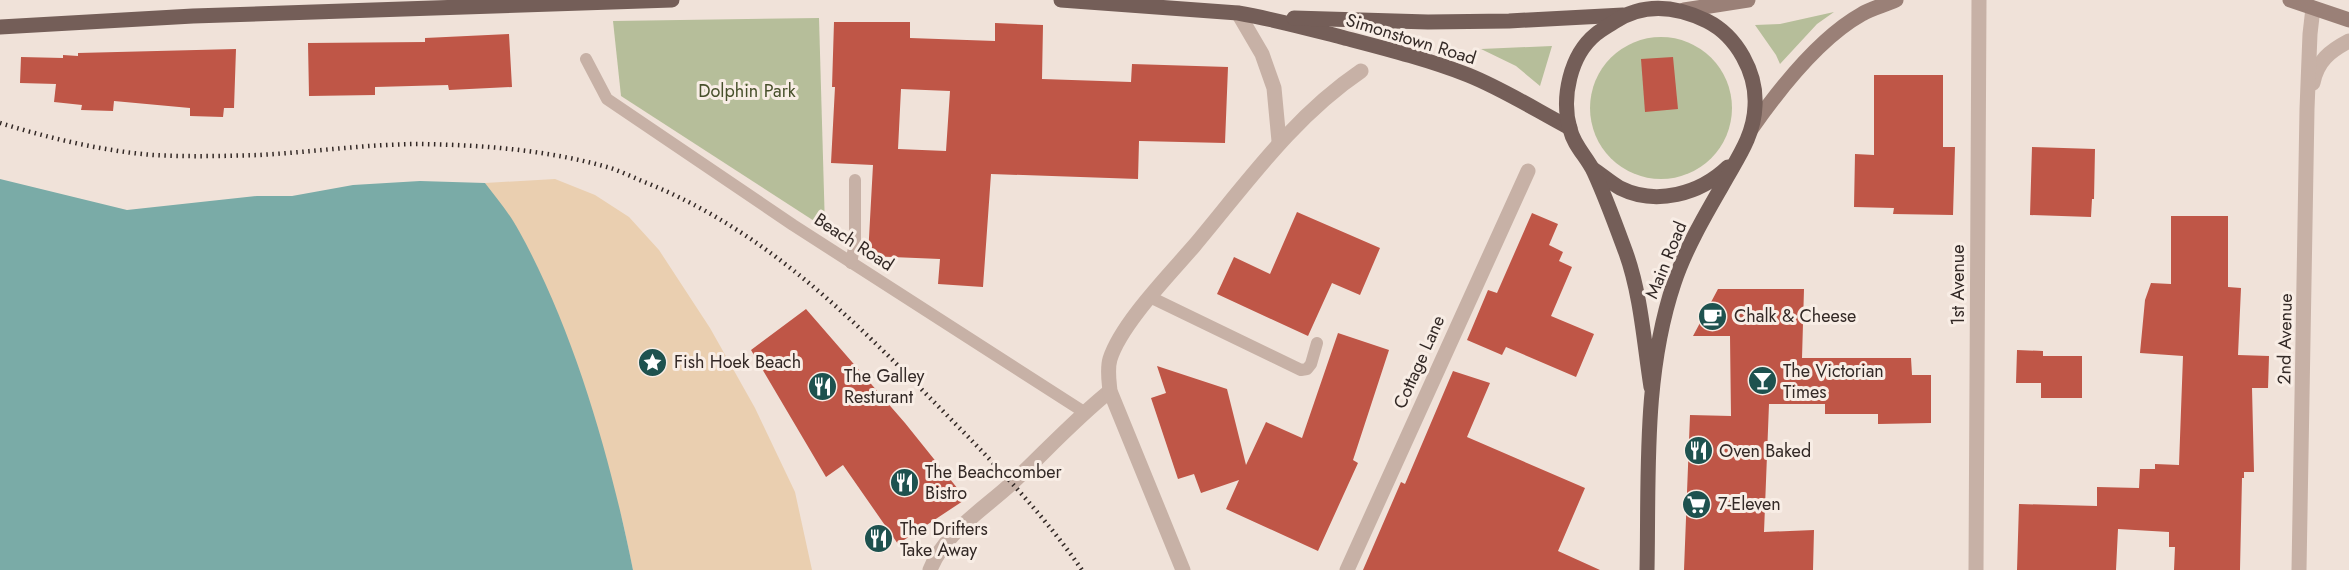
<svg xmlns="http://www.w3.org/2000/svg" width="2349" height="570" font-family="Jost,sans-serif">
<rect width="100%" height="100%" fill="#f0e2d9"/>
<g fill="#b6be9a">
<polygon points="1834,12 1817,24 1780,64 1776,55 1755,25 1780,24"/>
<polygon points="819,18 825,228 621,96 613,21"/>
<circle cx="1661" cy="108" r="71"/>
<polygon points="1552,46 1540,86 1516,66 1481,49"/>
</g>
<polygon fill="#eacfb0" points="555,179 595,195 629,217 659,250 710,328 755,408 795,492 812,570 633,570 623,523 587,397 557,312 485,183"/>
<path fill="#7aaba7" d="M0,179L127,210L257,196H292L353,185L420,181L485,183C497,199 510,214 519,231C574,330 611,460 633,570H0Z"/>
<g fill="#bf5647" fill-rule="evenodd">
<path d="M834,22H910V38L995,41V23L1043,25L1042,79L1131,82L1132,64L1228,67L1225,143L1139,141L1138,179L991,174L983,287L938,284L940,259L868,256L873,165L831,163L835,87H832ZM901,89L950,91L946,151L898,149Z"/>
<polygon points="509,34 512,87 449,90 448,85 375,87 375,95 309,96 308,43 425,42 425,38"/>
<polygon points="236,49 234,108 224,108 223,117 190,116 190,108 114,101 113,111 81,110 82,105 54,102 56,84 20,83 21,57 63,58 63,55 78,56 78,53"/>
<polygon points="1673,57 1678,109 1645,112 1641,59"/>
<polygon points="1874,75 1943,75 1943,147 1955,147 1953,215 1893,214 1894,208 1854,207 1855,154 1874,155"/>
<polygon points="2032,147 2095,149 2094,199 2092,199 2091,217 2030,215"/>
<polygon points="1297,212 1380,248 1360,295 1332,283 1308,336 1217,294 1234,257 1270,274"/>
<polygon points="1532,213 1558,224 1549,245 1563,252 1559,261 1572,267 1551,316 1594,334 1576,377 1506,347 1502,355 1467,340 1488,290 1497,293"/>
<polygon points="2171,216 2228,216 2228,287 2241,288 2238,355 2269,356 2268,388 2252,388 2254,472 2244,472 2244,478 2242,478 2240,570 2174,570 2175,547 2169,547 2169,532 2118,529 2116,570 2017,570 2019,504 2097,506 2097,487 2139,488 2140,469 2155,469 2155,464 2179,465 2183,356 2140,353 2145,300 2151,283 2171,284"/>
<polygon points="1718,289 1804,289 1802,358 1911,358 1912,375 1931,375 1931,423 1878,424 1878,414 1825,414 1825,404 1769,404 1764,532 1814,530 1813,570 1684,570 1690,415 1731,416 1730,336 1693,336"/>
<polygon points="806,309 905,423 966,499 898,544 843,465 826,477 751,350"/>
<polygon points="1338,333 1389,350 1353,460 1358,463 1318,551 1226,509 1239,480 1201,493 1194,474 1178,479 1151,398 1166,393 1157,366 1227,389 1246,465 1266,422 1302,438"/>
<polygon points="2017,350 2043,351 2043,356 2082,356 2082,398 2041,398 2041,383 2016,383"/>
<polygon points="1453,371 1490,383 1467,437 1585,488 1558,551 1600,570 1363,570 1401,482 1405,484"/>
</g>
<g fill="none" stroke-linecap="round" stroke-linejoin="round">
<g stroke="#c7b1a6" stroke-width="12">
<polyline points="586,59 607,99 793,225 1084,412"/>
<polyline points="851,263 855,243 855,180"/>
<polyline points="1150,297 1301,370 1307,369 1311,364 1317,343"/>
</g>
<g stroke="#c7b1a6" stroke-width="15">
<polyline points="1238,13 1262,54 1274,88 1279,141"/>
<path d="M2313,83C2317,61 2330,51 2349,41"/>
<path d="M930,570C944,533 984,509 1012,483C1045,452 1075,419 1110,391"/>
<path d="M1183,570L1110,391C1109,381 1107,369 1110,359C1121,324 1169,275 1194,246C1246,184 1293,117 1361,71"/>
<polyline points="1347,570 1528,171"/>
<polyline points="1976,570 1979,0"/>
<polyline points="2299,570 2307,109 2310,34 2313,8"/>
</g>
<g stroke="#9a8077" stroke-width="15">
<polyline points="2290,0 2349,20"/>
<polyline points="1684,10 1748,0"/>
<path d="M1752,128C1780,88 1819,38 1862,14C1872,8 1885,5 1896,0"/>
</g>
<g stroke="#745e58" stroke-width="15">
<path d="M1061,0L1238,13C1273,19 1306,28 1341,37C1383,48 1427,59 1468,75C1503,89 1536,110 1570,128"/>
<polyline points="1294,18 1428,22 1509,21 1623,15"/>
<polyline points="0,27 193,16 672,0"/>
<path d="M1593,169C1602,175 1611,183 1620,188C1656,206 1700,194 1728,167"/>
<path d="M1647,570C1649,475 1643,375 1674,283C1685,250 1704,217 1722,186C1736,160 1754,137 1755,106C1757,73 1737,36 1707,21C1676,6 1644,2 1614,22C1608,26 1601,30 1596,34C1570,55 1561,98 1570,129C1574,146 1587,157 1594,172C1606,198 1616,226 1626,253C1641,295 1644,343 1651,387"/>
</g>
<path stroke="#332926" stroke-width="4.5" stroke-dasharray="1.5 4.5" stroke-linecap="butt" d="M0,123C49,138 102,151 153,155C188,157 224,156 259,155C313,152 367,144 421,144C483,145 547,150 607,167C621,171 634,178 647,183C763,230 848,314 933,401C986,455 1039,508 1082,570"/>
</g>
<defs>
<symbol id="cafe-disc" viewBox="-11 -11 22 22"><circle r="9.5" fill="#1e524f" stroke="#f8ede5"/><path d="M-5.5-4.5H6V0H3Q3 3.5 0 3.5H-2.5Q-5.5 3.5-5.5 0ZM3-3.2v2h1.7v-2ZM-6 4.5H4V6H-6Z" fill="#fff"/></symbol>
<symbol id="sight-disc" viewBox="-11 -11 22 22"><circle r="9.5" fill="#1e524f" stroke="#f8ede5"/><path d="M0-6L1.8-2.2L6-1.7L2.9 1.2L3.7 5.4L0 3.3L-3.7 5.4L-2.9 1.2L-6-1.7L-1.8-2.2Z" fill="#fff"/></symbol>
<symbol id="bar-disc" viewBox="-11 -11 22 22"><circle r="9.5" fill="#1e524f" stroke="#f8ede5"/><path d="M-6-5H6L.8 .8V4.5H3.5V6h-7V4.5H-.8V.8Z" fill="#fff"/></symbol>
<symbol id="restaurant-disc" viewBox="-11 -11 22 22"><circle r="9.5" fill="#1e524f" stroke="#f8ede5"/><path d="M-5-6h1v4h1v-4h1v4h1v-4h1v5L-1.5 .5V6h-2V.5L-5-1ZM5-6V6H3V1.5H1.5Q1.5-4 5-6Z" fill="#fff"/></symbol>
<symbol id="supermarket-disc" viewBox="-11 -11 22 22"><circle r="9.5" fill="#1e524f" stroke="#f8ede5"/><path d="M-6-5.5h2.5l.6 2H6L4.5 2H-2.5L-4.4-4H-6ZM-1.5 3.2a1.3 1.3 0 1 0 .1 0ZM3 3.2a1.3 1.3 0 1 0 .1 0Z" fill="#fff"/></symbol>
</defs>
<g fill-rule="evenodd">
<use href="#cafe-disc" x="1696" y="300" width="33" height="33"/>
<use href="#sight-disc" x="636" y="346" width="33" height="33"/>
<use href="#bar-disc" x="1746" y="364" width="33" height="33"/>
<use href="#restaurant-disc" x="806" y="370" width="33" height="33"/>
<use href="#restaurant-disc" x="1682" y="434" width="33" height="33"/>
<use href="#restaurant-disc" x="888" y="466" width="33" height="33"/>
<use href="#supermarket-disc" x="1680" y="488" width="33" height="33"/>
<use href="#restaurant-disc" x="862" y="522" width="33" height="33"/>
</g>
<g text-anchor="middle" stroke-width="6" stroke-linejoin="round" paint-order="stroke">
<g font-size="18" fill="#332926" stroke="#f8ede5">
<text transform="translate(1411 39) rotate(17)" y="6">Simonstown Road</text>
<text transform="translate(854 242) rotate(33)" y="6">Beach Road</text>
<text transform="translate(1666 260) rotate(-68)" y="6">Main Road</text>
<text transform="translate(1958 285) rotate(-90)" y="6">1st Avenue</text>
<text transform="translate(2285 339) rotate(-89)" y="6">2nd Avenue</text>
<text transform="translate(1419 362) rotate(-66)" y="6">Cottage Lane</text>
</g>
<g font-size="18" fill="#47502b" stroke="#f8ede5">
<text x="747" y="97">Dolphin Park</text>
</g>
<g font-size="18" fill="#332926" stroke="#f8ede5" text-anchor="start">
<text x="1734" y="322">Chalk &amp; Cheese</text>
<text x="674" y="368">Fish Hoek Beach</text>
<text x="1783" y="377">The Victorian<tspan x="1783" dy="21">Times</tspan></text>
<text x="844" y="382">The Galley<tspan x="844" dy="21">Resturant</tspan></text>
<text x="1719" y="457">Oven Baked</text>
<text x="925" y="478">The Beachcomber<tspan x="925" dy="21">Bistro</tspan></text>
<text x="1718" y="510">7-Eleven</text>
<text x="900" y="535">The Drifters<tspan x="900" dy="21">Take Away</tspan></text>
</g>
</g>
</svg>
